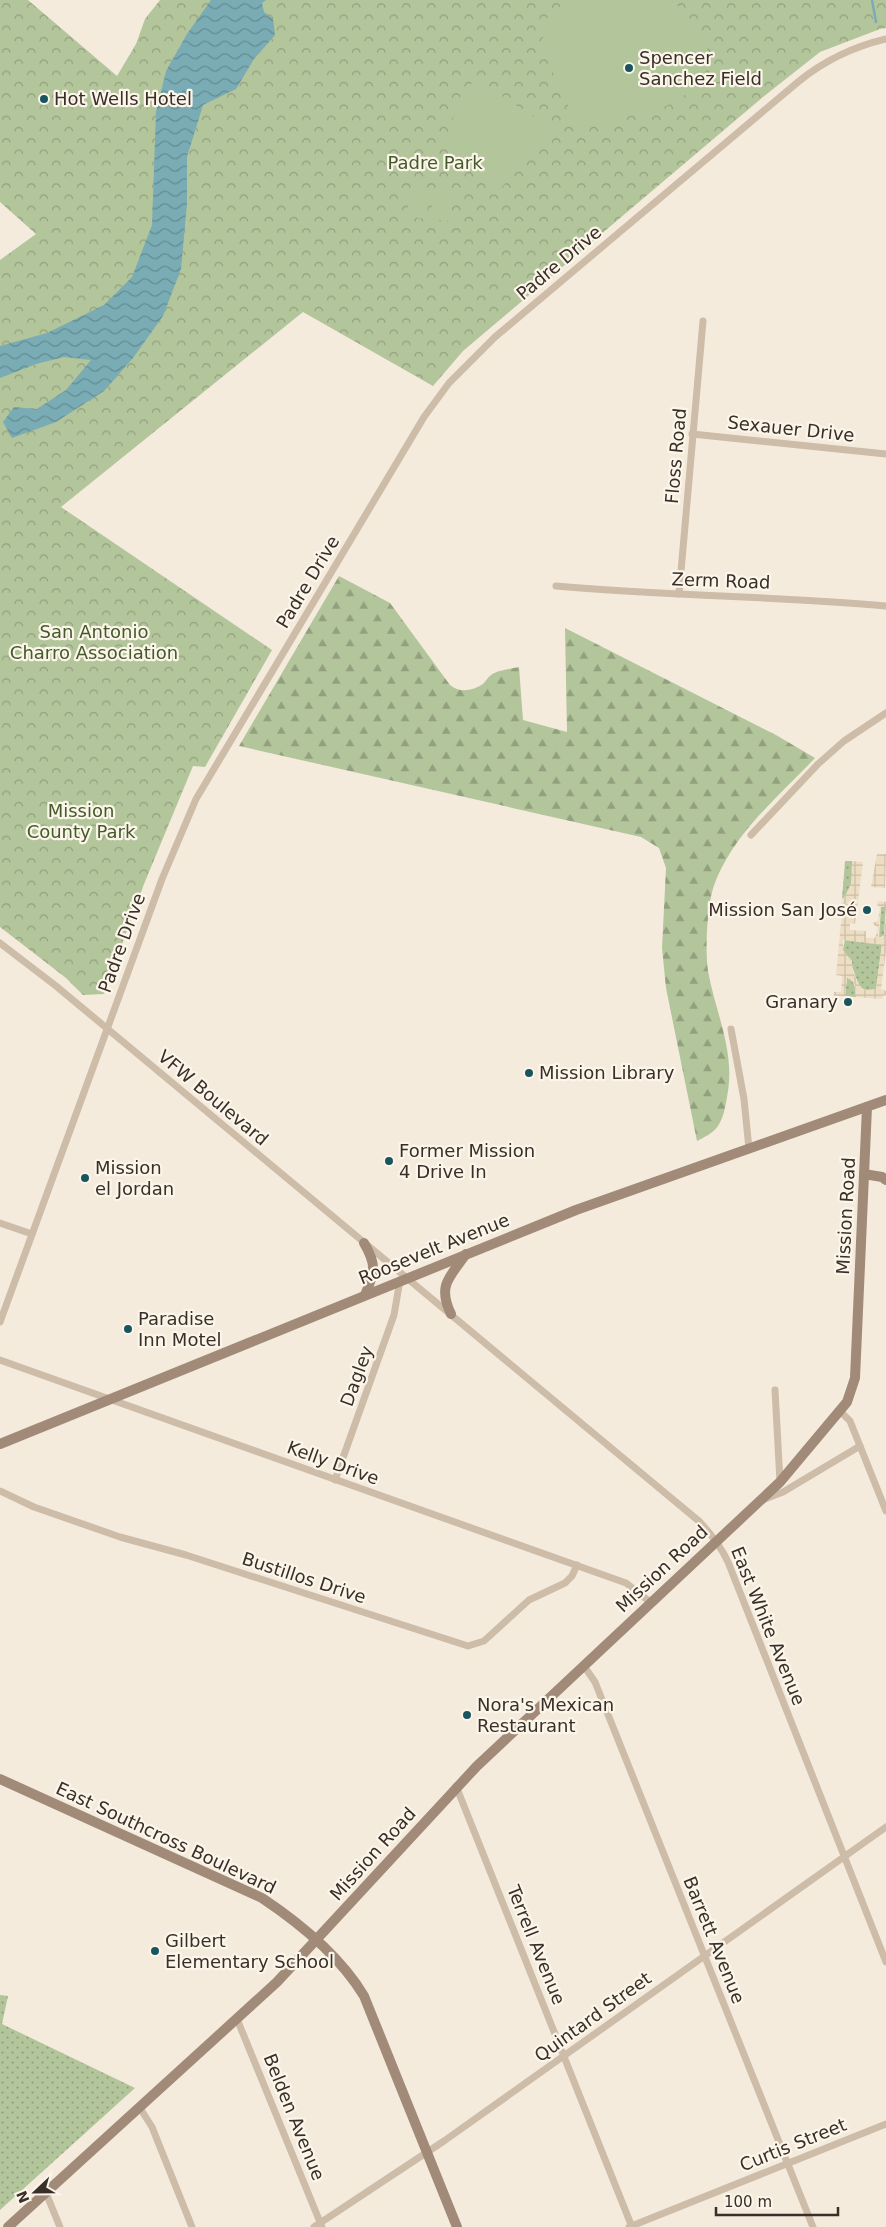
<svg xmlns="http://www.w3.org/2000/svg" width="886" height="2227" font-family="'DejaVu Sans',sans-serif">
<defs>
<pattern id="grass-dots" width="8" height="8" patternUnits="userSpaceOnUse" patternTransform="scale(1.25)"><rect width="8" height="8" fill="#b3c59b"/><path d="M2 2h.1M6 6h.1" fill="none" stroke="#93a07e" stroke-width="1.8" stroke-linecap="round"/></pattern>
<pattern id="forest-firs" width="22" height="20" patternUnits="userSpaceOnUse" patternTransform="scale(1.25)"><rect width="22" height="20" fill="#b3c59b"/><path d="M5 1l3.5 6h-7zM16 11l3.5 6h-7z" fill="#93a07e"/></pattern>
<pattern id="park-crowns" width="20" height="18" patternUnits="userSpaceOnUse" patternTransform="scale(1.25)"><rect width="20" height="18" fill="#b3c59b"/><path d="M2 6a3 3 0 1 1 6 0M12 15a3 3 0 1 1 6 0" fill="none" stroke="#93a07e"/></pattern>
<pattern id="plaza-grid" width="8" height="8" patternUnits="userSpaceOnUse" patternTransform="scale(1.25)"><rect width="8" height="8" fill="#eddec3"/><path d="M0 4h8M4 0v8" fill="none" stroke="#ccbfa8"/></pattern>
<pattern id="water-waves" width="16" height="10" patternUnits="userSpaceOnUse" patternTransform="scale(1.25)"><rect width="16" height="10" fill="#79acb4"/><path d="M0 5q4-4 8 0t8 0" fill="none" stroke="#648c92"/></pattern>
</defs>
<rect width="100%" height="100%" fill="#f4ebdd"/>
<g fill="url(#grass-dots)">
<path d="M845,861H852C855,872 851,893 842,899Z"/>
<polygon points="886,906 884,935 879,938 881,907"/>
<path d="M845,939L882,944L876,989C856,995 858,977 851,965C849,960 846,955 843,950Z"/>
<path d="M847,978C856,981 855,989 856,997L845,996Z"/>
<polygon points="0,1995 8,1996 2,2024 135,2088 0,2210"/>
</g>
<path fill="url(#forest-firs)" d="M339,576L390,603L450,685C459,693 473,691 483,684C486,681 488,677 491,675C498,670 511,669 519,667L523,720L567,732L565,628L776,735L815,758C778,797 728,838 712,892C707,913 705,950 708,971C716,1015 736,1052 727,1097C725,1107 724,1117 718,1126C713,1133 705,1137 697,1141L666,988L662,948L666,868L659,848L641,837L239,746Z"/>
<polygon fill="url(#park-crowns)" points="0,0 28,0 117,76 136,44 145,19 160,0 886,0 886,28 880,29 820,52 763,97 463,351 433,386 303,312 61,507 272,650 205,767 193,766 144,884 104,994 83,995 66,978 0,927 0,260 36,234 0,202"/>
<g fill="#b3c59b">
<path d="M568,0H671C715,38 728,75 668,105C661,109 651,110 642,113C621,118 600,124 579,129L541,47L547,18Z"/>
<polygon points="476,79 551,128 552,135 494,195 452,147 451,124 461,94"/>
<polygon points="411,185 430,188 426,219 407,216"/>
<polygon points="434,188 453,190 449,221 430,219"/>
</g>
<g fill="url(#plaza-grid)" fill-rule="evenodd">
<polygon points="877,854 886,854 885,888 871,887"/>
<path d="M852,861L863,862L855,924L850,923V930L866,931V938H875L878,928L872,923L878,921L880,907L877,905L878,901L886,902V906L881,907L878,936L881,938L884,935L886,918V951L881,989L886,991V995L883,996L882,999L856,997L855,985L852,980L847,978L845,996H834V992H841L842,976L836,975L842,912L841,911V904L851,884ZM843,940L882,945L876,989L865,990L861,988L853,972L852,961L843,950Z"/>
</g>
<polygon fill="url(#water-waves)" points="211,0 266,0 262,3 264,12 273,19 275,35 254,59 236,89 203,105 187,157 187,204 181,269 163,316 133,358 104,391 56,422 12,438 3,422 14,407 37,409 66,390 91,360 64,357 36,364 0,378 0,346 47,333 104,305 132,277 152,225 156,112 166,71 187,34"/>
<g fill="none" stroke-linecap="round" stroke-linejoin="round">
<polyline stroke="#79acb4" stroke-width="2.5" points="872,0 876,22"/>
<g stroke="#cdbca7" stroke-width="7">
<polyline points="692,434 886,454"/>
<path d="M556,586C666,596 776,596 886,606"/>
<polyline points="679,594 703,321"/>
<polyline points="751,835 818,764 844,741 886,713"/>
<path d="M0,943L56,986L700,1522C711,1534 721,1547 728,1562L886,1962"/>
<polyline points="731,1029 744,1099 749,1149"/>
<polyline points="0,1223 32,1234"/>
<path d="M0,1322L162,879L196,799L424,417L449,383L495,337L798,82C825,60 852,47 886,39"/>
<polyline points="0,1360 626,1583 650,1602"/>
<polyline points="775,1390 780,1482"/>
<polyline points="840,1411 850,1421 886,1511"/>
<polyline points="335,1480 394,1315 400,1280"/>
<polyline points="0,1491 34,1507 120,1537 186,1555 468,1646 484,1641 529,1600 565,1583 572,1576 577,1565"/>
<polyline points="765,1499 783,1492 860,1446"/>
<polyline points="584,1666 595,1682 813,2227"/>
<polyline points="456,1786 632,2227"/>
<polyline points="237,2019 322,2227"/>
<polyline points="140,2108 152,2127 192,2227"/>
<polyline points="46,2193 60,2227"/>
<polyline points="314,2227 444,2141 886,1827"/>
<polyline points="629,2227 886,2124"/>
</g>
<g stroke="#a18b78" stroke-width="10">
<polyline points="864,1174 882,1177 886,1180"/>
<path d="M364,1243C377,1265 375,1272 365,1295"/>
<path d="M451,1314C437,1285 450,1277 466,1254"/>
<polyline points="0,1444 576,1210 886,1100"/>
<path d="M0,1779L262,1898C301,1924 340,1956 364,1996L457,2227"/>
<polyline points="8,2227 277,1982 477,1766 780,1482 847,1402 855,1378 867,1107"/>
</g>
</g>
<g fill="#1a545e" stroke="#fbf5ea" stroke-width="2">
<circle cx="629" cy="68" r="5"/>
<circle cx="44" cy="99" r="5"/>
<circle cx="867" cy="910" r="5"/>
<circle cx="848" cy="1002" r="5"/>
<circle cx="529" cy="1073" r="5"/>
<circle cx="389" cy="1161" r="5"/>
<circle cx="85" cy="1178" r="5"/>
<circle cx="128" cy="1329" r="5"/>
<circle cx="467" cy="1715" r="5"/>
<circle cx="155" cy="1951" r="5"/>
</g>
<g text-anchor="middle" stroke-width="4.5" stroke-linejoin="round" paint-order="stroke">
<g font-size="18" fill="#392f28" stroke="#fbf5ea" text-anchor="start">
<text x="639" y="64">Spencer<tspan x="639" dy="21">Sanchez Field</tspan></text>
<text x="54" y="105">Hot Wells Hotel</text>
<text x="857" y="916" text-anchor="end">Mission San José</text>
<text x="838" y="1008" text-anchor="end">Granary</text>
<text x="539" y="1079">Mission Library</text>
<text x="399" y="1157">Former Mission<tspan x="399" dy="21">4 Drive In</tspan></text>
<text x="95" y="1174">Mission<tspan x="95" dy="21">el Jordan</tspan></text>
<text x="138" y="1325">Paradise<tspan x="138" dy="21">Inn Motel</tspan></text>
<text x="477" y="1711">Nora's Mexican<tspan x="477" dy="21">Restaurant</tspan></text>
<text x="165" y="1947">Gilbert<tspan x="165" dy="21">Elementary School</tspan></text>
</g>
<g font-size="18" fill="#445a2a" stroke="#fbf5ea">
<text x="435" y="169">Padre Park</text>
<text x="94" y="638">San Antonio<tspan x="94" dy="21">Charro Association</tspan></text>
<text x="81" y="817">Mission<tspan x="81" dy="21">County Park</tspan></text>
</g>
<g font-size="18" fill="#392f28" stroke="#fbf5ea">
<text transform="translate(559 263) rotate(-40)" y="6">Padre Drive</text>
<text transform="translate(791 429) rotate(6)" y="6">Sexauer Drive</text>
<text transform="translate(676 456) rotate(-85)" y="6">Floss Road</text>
<text transform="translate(721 581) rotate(2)" y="6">Zerm Road</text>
<text transform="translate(308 582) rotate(-59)" y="6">Padre Drive</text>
<text transform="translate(122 943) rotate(-70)" y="6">Padre Drive</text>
<text transform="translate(213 1098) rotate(40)" y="6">VFW Boulevard</text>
<text transform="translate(846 1216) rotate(-87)" y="6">Mission Road</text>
<text transform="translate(434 1249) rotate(-22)" y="6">Roosevelt Avenue</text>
<text transform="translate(357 1376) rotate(-70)" y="6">Dagley</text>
<text transform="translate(333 1463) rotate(20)" y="6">Kelly Drive</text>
<text transform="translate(662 1569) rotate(-43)" y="6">Mission Road</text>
<text transform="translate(304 1578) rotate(18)" y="6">Bustillos Drive</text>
<text transform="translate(768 1626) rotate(68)" y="6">East White Avenue</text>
<text transform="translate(166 1838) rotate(25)" y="6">East Southcross Boulevard</text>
<text transform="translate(373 1854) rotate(-48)" y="6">Mission Road</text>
<text transform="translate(714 1940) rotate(68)" y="6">Barrett Avenue</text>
<text transform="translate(536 1945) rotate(68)" y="6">Terrell Avenue</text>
<text transform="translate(593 2017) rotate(-36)" y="6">Quintard Street</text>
<text transform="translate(294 2117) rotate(68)" y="6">Belden Avenue</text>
<text transform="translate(793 2145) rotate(-22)" y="6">Curtis Street</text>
</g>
</g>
<g transform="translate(35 2192) rotate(248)" stroke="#fbf5ea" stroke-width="4" paint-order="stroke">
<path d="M0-4L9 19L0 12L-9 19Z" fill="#392f28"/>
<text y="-8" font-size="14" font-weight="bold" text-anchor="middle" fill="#392f28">N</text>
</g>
<path d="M716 2207v8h122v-8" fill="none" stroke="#392f28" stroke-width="2.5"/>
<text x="724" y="2207" font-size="15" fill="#392f28" stroke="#fbf5ea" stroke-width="4" paint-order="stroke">100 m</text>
</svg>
